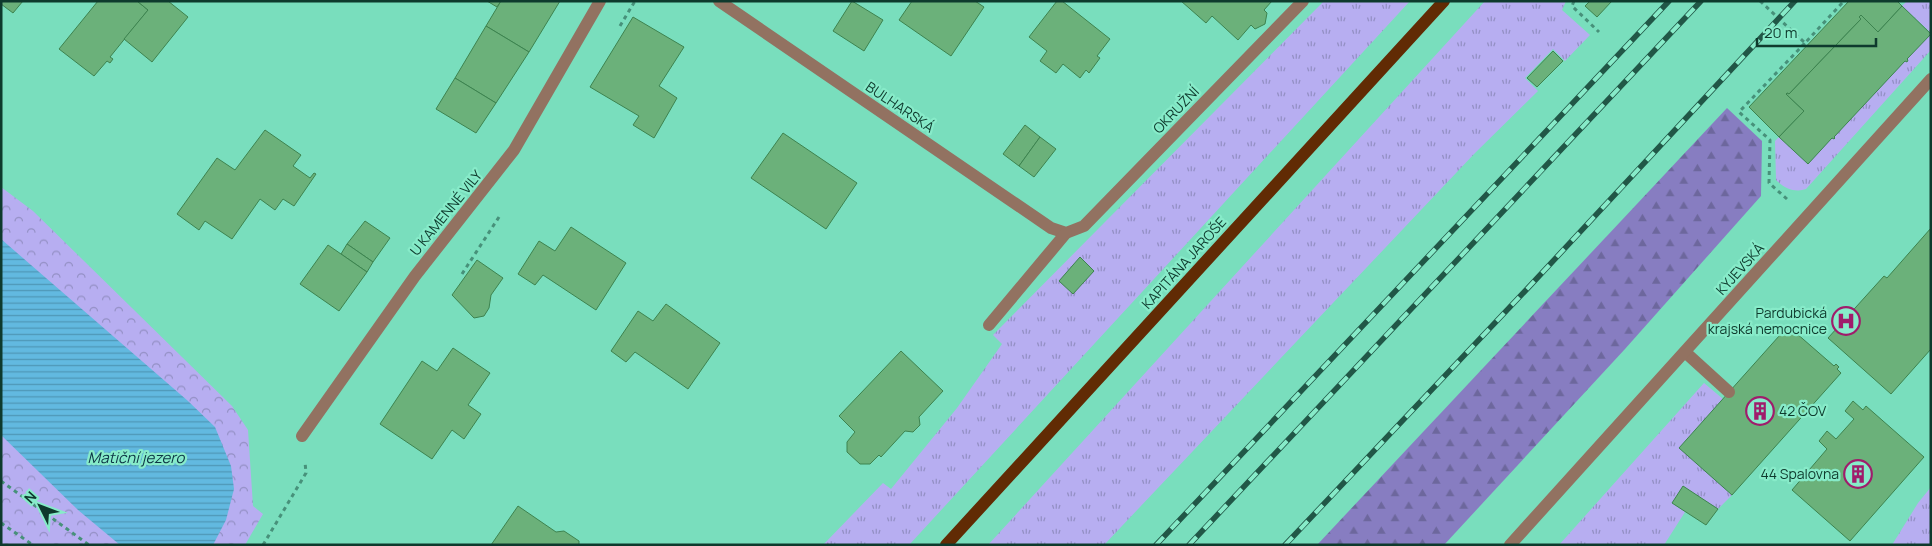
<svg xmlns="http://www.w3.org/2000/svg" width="1932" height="546" font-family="Manrope,sans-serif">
<defs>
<pattern id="grass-tufts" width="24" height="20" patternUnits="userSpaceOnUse" patternTransform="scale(1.25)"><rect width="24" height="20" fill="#b7aef1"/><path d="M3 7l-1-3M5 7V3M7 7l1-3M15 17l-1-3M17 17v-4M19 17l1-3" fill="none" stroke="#938fc4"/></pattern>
<pattern id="forest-firs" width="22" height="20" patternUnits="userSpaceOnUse" patternTransform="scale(1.25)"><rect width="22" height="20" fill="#877dc1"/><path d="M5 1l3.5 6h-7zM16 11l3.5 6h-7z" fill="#6d679d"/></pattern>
<pattern id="park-crowns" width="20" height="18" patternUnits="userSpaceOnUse" patternTransform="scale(1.25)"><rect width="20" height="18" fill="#b7aef1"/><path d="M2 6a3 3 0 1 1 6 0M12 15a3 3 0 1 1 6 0" fill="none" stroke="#938fc4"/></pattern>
<pattern id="water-rules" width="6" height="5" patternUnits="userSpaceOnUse" patternTransform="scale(1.25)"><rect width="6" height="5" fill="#62b9e0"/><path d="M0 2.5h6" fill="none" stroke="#4f97b6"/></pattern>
</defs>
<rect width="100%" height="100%" fill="#79debd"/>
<g fill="url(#grass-tufts)">
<polygon points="1324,1 1410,1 909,545 823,545 883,483 891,489 957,408 1002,344 993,335"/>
<polygon points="1485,1 1566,1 1562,10 1590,35 1565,61 1553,49 1525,78 1538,91 1474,154 1104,545 988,545"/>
<polygon points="1907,1 1931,1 1931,33 1902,6"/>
<path d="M1931,33V50L1806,189C1795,193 1784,188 1776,180L1775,141L1779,137L1808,164L1832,138L1834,139V137L1905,61L1907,62V59Z"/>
<polygon points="1704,383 1723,399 1680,448 1732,495 1718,509 1683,486 1672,503 1685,512 1664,545 1559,545"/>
<polygon points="1931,487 1931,545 1892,545 1918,503"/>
</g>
<polygon fill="url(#forest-firs)" points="1727,108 1762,141 1761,196 1625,349 1444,545 1317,545"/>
<polygon fill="url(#park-crowns)" points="1,187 33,211 232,406 248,430 253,506 263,514 245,545 1,545"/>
<polygon fill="url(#water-rules)" points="1,239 188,401 215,427 231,466 234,489 226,520 213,545 120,545 78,510 1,435"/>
<g fill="#6bb17a" stroke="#3d834f">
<polygon points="1,1 23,1 13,13 1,4"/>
<polygon points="98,1 137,1 148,10 110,57 113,59 110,63 107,61 94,76 59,49"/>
<polygon points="137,1 168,1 188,17 152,62 124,39 148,10"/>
<polygon points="487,1 501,1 497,7"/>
<polygon points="501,1 560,1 529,52 486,26"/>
<polygon points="852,1 883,20 864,51 833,31"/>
<polygon points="912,1 975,1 984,7 951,56 899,20"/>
<polygon points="1057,1 1062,1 1110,39 1097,56 1100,58 1089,73 1086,70 1080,78 1063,64 1056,73 1040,61 1047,51 1029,37"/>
<polygon points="1181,1 1272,1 1264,10 1267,13 1265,24 1255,29 1251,25 1238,40 1212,16 1206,23"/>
<polygon points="1590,1 1612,1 1597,17 1585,6"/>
<polygon points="1849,1 1897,1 1902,6 1878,32 1861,15 1859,17 1861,19 1789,94 1787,93 1786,94 1804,111 1779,137 1749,107"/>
<polygon points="1902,6 1931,34 1907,59 1908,60 1907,62 1905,61 1834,137 1835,138 1834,139 1832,138 1808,164 1779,137 1804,111 1786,94 1787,93 1789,94 1861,19 1859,17 1861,15 1878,32"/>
<polygon points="633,17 684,47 659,86 677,98 654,138 633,125 639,116 590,87"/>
<polygon points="486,26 529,52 496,103 455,78"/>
<polygon points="1553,51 1563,61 1537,87 1527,78"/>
<polygon points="455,78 496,103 476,133 436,109"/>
<polygon points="1025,125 1040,137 1019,166 1003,154"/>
<polygon points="265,130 301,155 293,166 310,178 314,173 316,174 294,206 283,199 275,210 260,199 232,239 205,221 199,230 177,214 217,158 235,170"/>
<polygon points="783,133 857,183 826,229 751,178"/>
<polygon points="1040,137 1056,149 1034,177 1019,166"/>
<polygon points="365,221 390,238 373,262 347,244"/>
<polygon points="571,227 626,263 596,310 543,275 535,285 518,274 539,241 555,251"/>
<polygon points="1931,228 1931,349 1891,394 1828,338 1884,276 1887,278"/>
<polygon points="347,244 373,262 367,272 341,254"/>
<polygon points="328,245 367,272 339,311 300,284"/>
<polygon points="1080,257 1094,271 1073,294 1059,281"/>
<polygon points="477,260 503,278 491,295 489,308 484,316 474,318 452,295"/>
<polygon points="666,304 720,343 688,389 635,352 626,362 611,351 638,311 653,321"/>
<polygon points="1788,326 1834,366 1836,364 1839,367 1837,369 1841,373 1732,495 1679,448"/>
<polygon points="453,348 490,373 468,405 481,414 464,439 452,430 432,459 380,424 422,361 437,371"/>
<polygon points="901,351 943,391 919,417 920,425 913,432 905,431 881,457 879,455 870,464 860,464 847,452 847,442 855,432 839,416"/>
<polygon points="1853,401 1863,410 1866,406 1924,457 1850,541 1792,490 1827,449 1819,441 1827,431 1836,439 1854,419 1845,411"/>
<polygon points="1683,486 1718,509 1706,525 1672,503"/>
<polygon points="518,506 556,532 564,531 579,541 579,545 491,545"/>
</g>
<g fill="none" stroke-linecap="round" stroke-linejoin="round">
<g stroke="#47917a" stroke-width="3" stroke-dasharray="4 4" stroke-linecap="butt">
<polyline points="1574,1 1572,6 1599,32"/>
<polyline points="1760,1 1805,43 1844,1"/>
<polyline points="620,26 635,1"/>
<polyline points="1787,199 1769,183 1770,140 1739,112 1805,43"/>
<polyline points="462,274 499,217"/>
<polyline points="1,481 89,545"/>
<polyline points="1,523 33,545"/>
<polyline points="263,545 306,473 305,462"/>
</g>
<g stroke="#927261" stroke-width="12">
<polyline points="719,1 1051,228 1066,233 1084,226 1303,1"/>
<polyline points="989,325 1066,233"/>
<polyline points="1685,352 1729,392"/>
<polyline points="302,436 415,276 514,150 600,1"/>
<polyline points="1510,545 1931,79"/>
</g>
<polyline stroke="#612b04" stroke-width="12" points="946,545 1444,1"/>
<defs>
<g id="rail">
<polyline points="1156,545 1669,1"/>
<polyline points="1189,545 1701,1"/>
<polyline points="1285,545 1527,289 1795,1"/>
</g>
</defs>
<use href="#rail" stroke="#215747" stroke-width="5.5"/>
<use href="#rail" stroke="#87ebc9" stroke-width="4" stroke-dasharray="11" stroke-linecap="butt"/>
</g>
<defs>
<symbol id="hospital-ring" viewBox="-11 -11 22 22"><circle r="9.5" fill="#87ebc9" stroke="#a01c6b" stroke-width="1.5"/><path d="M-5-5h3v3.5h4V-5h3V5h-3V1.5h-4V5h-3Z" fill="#a01c6b"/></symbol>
<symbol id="building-ring" viewBox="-11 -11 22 22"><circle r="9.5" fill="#87ebc9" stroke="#a01c6b" stroke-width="1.5"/><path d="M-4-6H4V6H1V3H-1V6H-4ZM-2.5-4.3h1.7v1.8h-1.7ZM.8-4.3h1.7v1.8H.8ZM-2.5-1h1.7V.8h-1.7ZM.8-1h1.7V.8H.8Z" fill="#a01c6b"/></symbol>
</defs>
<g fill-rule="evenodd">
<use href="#hospital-ring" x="1830" y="305" width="32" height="32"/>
<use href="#building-ring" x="1744" y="395" width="32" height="32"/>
<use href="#building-ring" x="1842" y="458" width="32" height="32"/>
</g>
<g text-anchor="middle" stroke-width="4.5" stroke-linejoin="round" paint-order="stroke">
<g font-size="14" fill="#0e3a2d" stroke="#87ebc9">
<text transform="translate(900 107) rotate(34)" y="5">BULHARSKÁ</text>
<text transform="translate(1176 110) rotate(-46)" y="5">OKRUŽNÍ</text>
<text transform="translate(446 213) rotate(-51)" y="5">U KAMENNÉ VILY</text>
<text transform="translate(1184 263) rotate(-48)" y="5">KAPITÁNA JAROŠE</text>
<text transform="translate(1740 269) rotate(-48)" y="5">KYJEVSKÁ</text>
</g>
<g font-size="14" fill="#0e3a2d" stroke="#87ebc9" text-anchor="end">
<text x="1827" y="318">Pardubická<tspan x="1827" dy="16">krajská nemocnice</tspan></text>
<text x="1779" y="416" text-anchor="start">42 ČOV</text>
<text x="1839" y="479">44 Spalovna</text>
</g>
<g font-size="15" font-style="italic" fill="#0c3445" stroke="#87ebc9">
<text x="136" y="463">Matiční jezero</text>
</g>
</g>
<rect width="1932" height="546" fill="none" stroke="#0e3a2d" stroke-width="5"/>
<g transform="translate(40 506) rotate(312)" stroke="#87ebc9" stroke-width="4" paint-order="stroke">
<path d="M0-4L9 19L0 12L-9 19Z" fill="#0e3a2d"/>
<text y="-8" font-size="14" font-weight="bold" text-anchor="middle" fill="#0e3a2d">N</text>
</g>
<path d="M1757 38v8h119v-8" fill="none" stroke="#0e3a2d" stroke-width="2.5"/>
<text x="1764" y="38" font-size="15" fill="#0e3a2d" stroke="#87ebc9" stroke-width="4" paint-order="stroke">20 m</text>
</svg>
